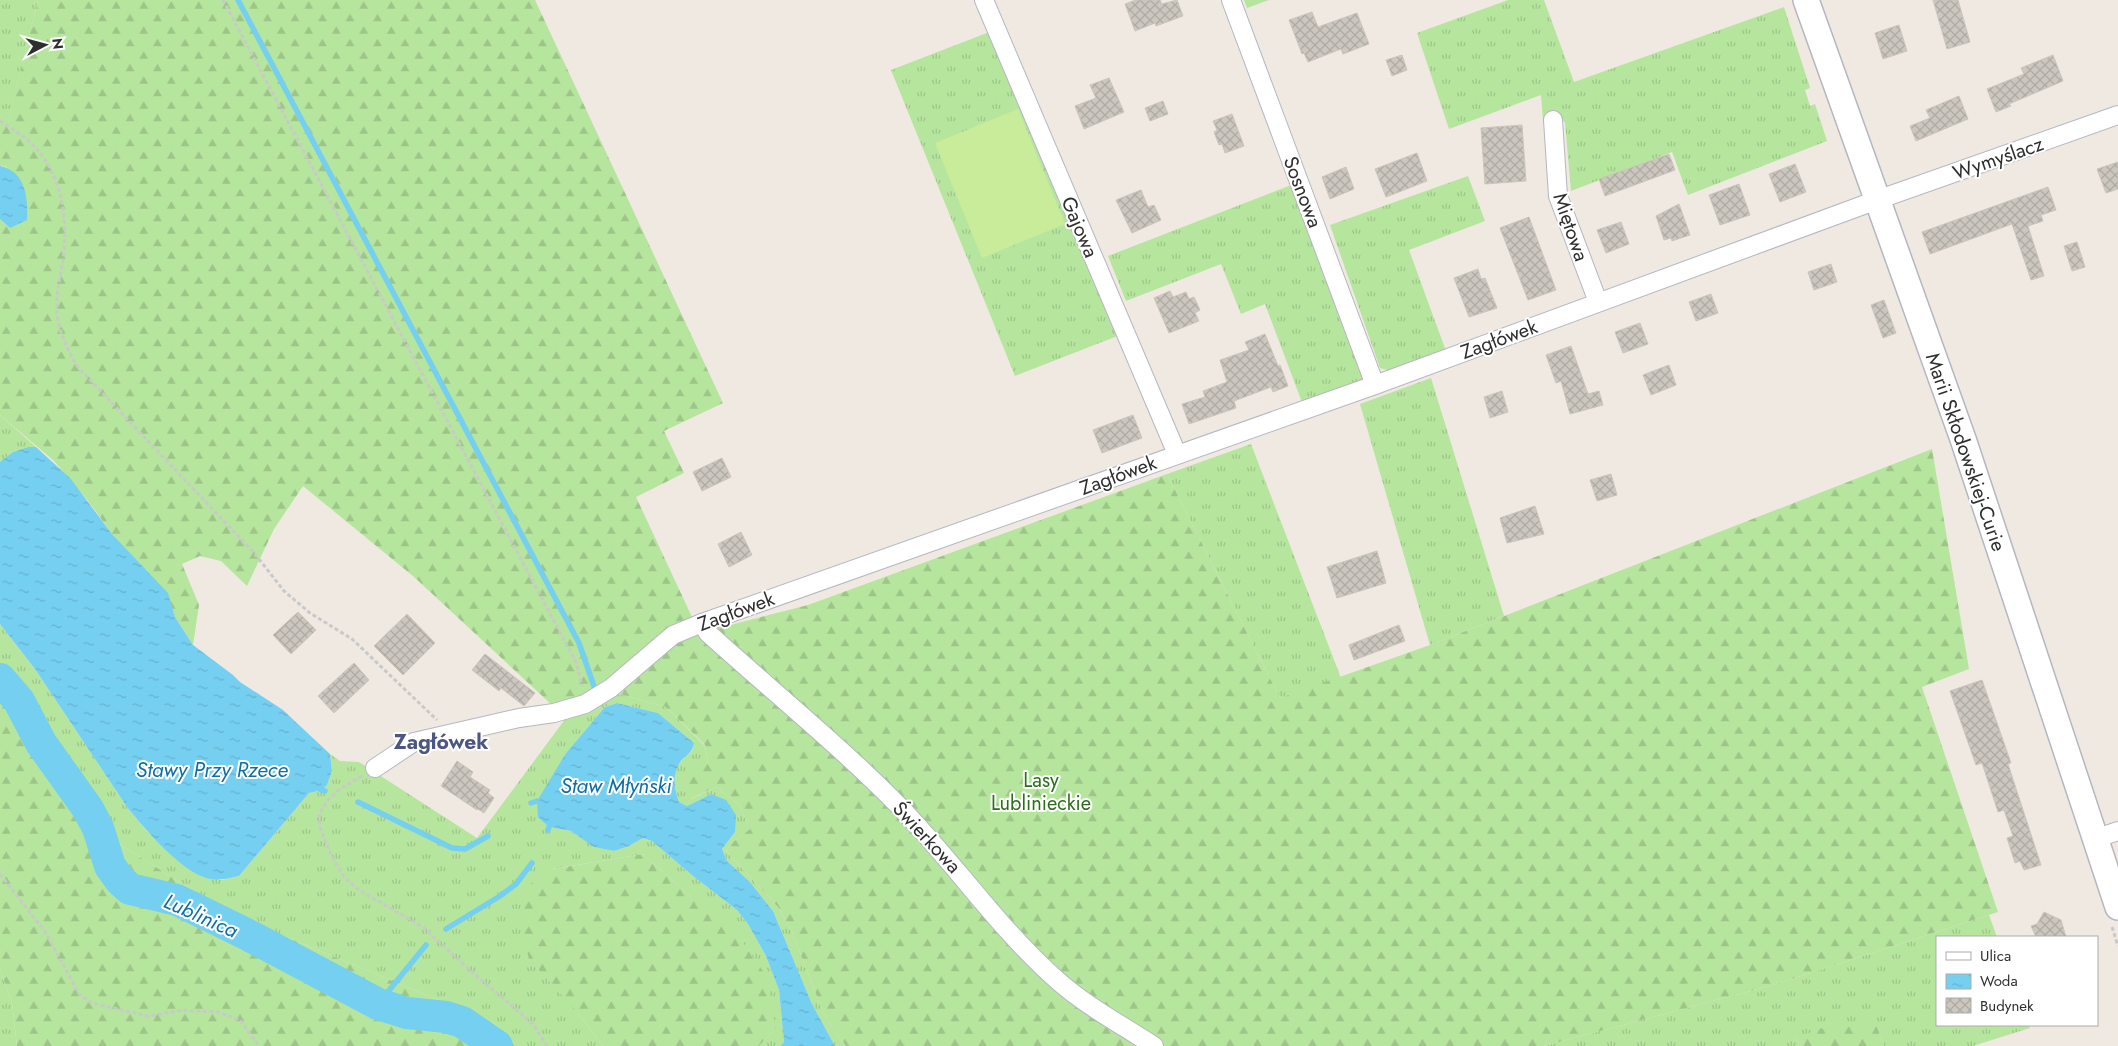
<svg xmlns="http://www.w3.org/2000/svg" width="2118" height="1046" font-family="Jost,sans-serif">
<defs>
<pattern id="grass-tufts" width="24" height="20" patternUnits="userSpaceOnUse" patternTransform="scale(1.25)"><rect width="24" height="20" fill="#b6e59e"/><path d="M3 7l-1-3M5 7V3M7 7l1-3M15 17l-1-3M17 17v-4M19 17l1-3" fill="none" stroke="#9dc588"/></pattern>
<pattern id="forest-firs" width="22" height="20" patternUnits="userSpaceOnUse" patternTransform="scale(1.25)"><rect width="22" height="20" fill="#b6e59e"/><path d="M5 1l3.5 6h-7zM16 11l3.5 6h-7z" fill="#9dc588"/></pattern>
<pattern id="water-ripples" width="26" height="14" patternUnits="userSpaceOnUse" patternTransform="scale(1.25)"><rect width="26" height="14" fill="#75cff0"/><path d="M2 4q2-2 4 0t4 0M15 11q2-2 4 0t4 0" fill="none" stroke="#66b2ce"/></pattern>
<pattern id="building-cross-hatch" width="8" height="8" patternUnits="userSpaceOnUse" patternTransform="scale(1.25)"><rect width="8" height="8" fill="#cbc7bf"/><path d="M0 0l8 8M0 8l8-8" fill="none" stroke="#afaba4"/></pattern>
</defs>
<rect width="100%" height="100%" fill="#efe9e1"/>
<g fill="url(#grass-tufts)">
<polygon points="0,0 38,0 8,122 0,115"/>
<polygon points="1244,0 1269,0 1247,8"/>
<polygon points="1508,0 1544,0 1574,82 1784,7 1810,88 1805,90 1810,106 1815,104 1827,141 1688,195 1672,152 1571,191 1565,123 1559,114 1543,120 1541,95 1449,129 1417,33"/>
<polygon points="992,31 1120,335 1015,376 891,70"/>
<polygon points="1468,176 1485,221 1409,250 1446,351 1394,372 1380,368 1330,225"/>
<polygon points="1294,184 1365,373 1360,384 1303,405 1265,304 1241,314 1221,264 1126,301 1108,256"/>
<polygon points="1431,378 1504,616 1430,645 1360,404"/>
<polygon points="0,415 36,447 13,452 0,462"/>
<polygon points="1251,444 1341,678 1280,698 1167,474"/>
<path d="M0,624L35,669L127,807L146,830L156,838L216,879L222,880L239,876L309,793L327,785L332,771L330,754L340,761L359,762L477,838L566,718L588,713L620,694L666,707L705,746L708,763L691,799L716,787L739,805L750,829L733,842L726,851L778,907L792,932L821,1007L834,1031L846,1046H835L812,1004L773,911L750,882L727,861L722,849L735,832L711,794L687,806L679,802C675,791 671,772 680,762C687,755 693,753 694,743L658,713L617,703L605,707L566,753L538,801L549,827L571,831L595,847L614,851L629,846L643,838L652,841L693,876L737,910L748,924L766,956L779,990L784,1042L780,1046H759L776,1028L691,897L643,854L552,869L577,1012L603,1046H515L494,1023L229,913L119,844L0,694Z"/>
<polygon points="1989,915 1997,937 1937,937 1937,1025 2029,1025 2030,1028 1973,1046 1884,1046 1877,1026 1796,1038 1799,1046 1544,1046 1773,985"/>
<polygon points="0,969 12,1003 17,1046 0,1046"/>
</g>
<g fill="url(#forest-firs)">
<polygon points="38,0 535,0 723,403 664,431 684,473 636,497 692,617 671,625 566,718 413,576 303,486 274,529 247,586 221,561 200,556 182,564 199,605 193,645 175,617 167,593 112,534 89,502 54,461 0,415 0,219 10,228 7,167 0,166 0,115 8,121"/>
<polygon points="1932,449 1969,669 1922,687 1998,912 1773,985 1544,1046 846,1046 834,1031 821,1007 792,932 778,907 726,851 733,842 750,829 739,805 716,787 690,799 686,781 708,763 705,745 666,707 620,694 663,648 683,637 808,605 1167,474 1280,698 1430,645"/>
<polygon points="0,694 119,844 229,913 494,1023 515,1046 17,1046 12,1003 0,969"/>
<polygon points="643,854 691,897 732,927 765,974 776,1028 759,1046 603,1046 577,1012 529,959 518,916 527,886 553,869"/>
<polygon points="1877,1026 1884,1046 1799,1046 1796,1038 1822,1028"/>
</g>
<polygon fill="#c9ec9a" points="1018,109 1065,224 982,258 935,143"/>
<g fill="url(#water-ripples)">
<path d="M0,166C26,171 28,199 27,220L10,228L0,219Z"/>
<path d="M29,447H36L70,478L112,534L168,593L175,617L193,645L233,675L240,682L283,710L330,754L332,771L327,785L321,790L309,793L239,876C226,879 214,882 201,876C178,867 143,827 127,807L35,669L0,624V462L13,452Z"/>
<path d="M617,703L658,713L694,743C692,756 682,756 678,766C672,777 675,791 679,802L687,806L711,794L726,800L736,815L735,832L722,849L727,861L750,882L773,911L812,1004L835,1046H780L784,1042L779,990L766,956L748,924L737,910L693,876L652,841L643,838L629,846L614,851L594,847L571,831L549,827L538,817L537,801L566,753L605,707Z"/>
</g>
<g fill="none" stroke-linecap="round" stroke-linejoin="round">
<g stroke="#75cff0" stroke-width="5.5">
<polyline points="238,0 579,643 596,692"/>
<polyline points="321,790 325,791"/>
<polyline points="358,802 452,848 465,849 488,836"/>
<polyline points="531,803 537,801"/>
<polyline points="548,830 549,827"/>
<polyline points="446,929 500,896 516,884 532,863"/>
<polyline points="378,1004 426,945"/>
</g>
<polyline stroke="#75cff0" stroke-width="32" points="0,679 19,701 41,743 88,809 98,828 110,866 120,880 130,889 177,900 250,936 378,1004 407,1013 446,1017 462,1022 497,1046"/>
</g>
<g fill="url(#building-cross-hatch)" stroke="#cbc5ba">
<polygon points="1136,0 1160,0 1162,4 1177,0 1183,16 1156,26 1155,23 1135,31 1125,4"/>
<polygon points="1933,0 1958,0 1970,42 1947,49"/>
<polygon points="1312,12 1318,27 1357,13 1369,44 1343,54 1341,49 1308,62 1304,53 1302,54 1289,20"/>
<polygon points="1899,25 1907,51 1883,59 1875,33"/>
<polygon points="1402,55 1407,70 1392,76 1386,60"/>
<polygon points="2053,55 2063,81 2009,104 2011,106 1996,112 1987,89 2024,74 2021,68"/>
<polygon points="1109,78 1124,112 1084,129 1075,106 1096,98 1090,85"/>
<polygon points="1959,96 1968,119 1916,141 1910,126 1930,118 1926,110"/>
<polygon points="1163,101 1168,114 1150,121 1145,108"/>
<polygon points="1232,114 1244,146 1225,153 1222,144 1219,145 1214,132 1217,130 1213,121"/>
<polygon points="1522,125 1526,181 1485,184 1481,128"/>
<polygon points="1417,153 1427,181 1386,197 1375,169"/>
<polygon points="1669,154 1675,170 1605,196 1599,179"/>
<polygon points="2118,162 2118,189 2106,193 2097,169"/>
<polygon points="1795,164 1806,192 1780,202 1769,174"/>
<polygon points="1346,167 1354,189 1330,199 1322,177"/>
<polygon points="1739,184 1750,215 1720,225 1709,195"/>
<polygon points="2048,187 2056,210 2041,215 2043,221 2028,226 2044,276 2031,280 2012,224 1930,254 1922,232"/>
<polygon points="1141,190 1148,207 1154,205 1161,220 1132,233 1116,200"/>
<polygon points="1679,204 1690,235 1672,241 1671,238 1664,240 1656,216"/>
<polygon points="1529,217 1556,290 1528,300 1500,228"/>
<polygon points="1621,222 1629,244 1606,253 1597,230"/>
<polygon points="2077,242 2085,267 2072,271 2064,246"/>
<polygon points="1831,264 1837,282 1814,290 1808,272"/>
<polygon points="1478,269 1481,279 1485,278 1497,308 1469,317 1454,278"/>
<polygon points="1170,291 1173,297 1186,292 1189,299 1194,297 1200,310 1195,313 1199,321 1169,333 1154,298"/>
<polygon points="1711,294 1718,313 1696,321 1689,302"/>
<polygon points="1884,300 1896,333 1883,338 1871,305"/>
<polygon points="1640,323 1648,344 1623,353 1615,332"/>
<polygon points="1265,334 1278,366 1280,365 1288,386 1273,392 1271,387 1234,401 1236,408 1189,424 1182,404 1205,397 1203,391 1227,382 1220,360 1249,350 1245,342"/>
<polygon points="1571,346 1588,394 1599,391 1603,405 1570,414 1561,381 1556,383 1546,355"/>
<polygon points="1669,365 1676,385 1651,395 1643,375"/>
<polygon points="1502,391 1508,412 1490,418 1484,397"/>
<polygon points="1133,415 1142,438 1102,453 1093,430"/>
<polygon points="722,458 731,477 702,491 693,472"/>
<polygon points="1611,474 1617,495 1597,501 1590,480"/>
<polygon points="1535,506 1544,534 1507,543 1500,518"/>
<polygon points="741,532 752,555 729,567 718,544"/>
<polygon points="1377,551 1386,583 1337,598 1327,567"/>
<polygon points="298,612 316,630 291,654 273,635"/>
<polygon points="407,614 435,643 403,675 374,646"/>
<polygon points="1399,625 1405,641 1354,660 1349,645"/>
<polygon points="485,654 535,693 524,706 501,688 499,691 472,670"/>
<polygon points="354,663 369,680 334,713 318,696"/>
<polygon points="1982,680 2011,763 2008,764 2041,865 2024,870 2020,861 2015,863 2007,838 2013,836 2004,810 1998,812 1982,763 1976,765 1950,691"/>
<polygon points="457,761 473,772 470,777 490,790 488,793 494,798 484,813 478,809 477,810 441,786"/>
<polygon points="2044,912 2061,920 2066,937 2036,937 2031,926 2037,924"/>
</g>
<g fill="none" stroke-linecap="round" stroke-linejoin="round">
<defs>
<g id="street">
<polyline points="984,0 1177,454"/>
<polyline points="1231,0 1375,385"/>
<polyline points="1553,120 1558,196 1598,302"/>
<path d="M702,623L708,633C772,691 839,745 899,806C954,862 998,928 1057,980C1086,1006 1122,1025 1154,1046"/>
<polyline points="375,768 414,742 519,718 554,713 585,704 611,688 673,635 702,623 1375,385 1877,200 2118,115"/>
<polyline points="2095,839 2118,831"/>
</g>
<polyline id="secondary" points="1806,0 1963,439 2118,907"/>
</defs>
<use href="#street" stroke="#b4b7c1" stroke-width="20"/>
<use href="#secondary" stroke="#b4b7c1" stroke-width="28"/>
<g stroke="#c9c9c9" stroke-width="3" stroke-dasharray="4 2.5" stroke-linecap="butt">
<polyline points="223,0 563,638 576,662 582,686"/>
<path d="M0,121C8,126 17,132 25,138C61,167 69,216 63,259C60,280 54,299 58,320C61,336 68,350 76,365L255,554L284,591L310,613L352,639L437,720"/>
<polyline points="362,776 340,789 328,800 319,814 320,828 332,857 344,877 359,890 423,927 472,972 533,1024 547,1046"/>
<polyline points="0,874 46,933 79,994 91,1003 148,1016 183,1010 218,1012 240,1020 259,1046"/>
<polyline points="2112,927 2118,946"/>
</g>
<use href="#street" stroke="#fff" stroke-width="18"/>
<use href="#secondary" stroke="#fff" stroke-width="25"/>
</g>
<g text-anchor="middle" stroke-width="4" stroke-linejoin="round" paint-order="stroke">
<g font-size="20" fill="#2e2e2e" stroke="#fff">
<text transform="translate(1998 158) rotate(-19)" y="7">Wymyślacz</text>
<text transform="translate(1303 192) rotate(69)" y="7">Sosnowa</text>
<text transform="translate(1080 227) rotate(67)" y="7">Gajowa</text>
<text transform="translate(1571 227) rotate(71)" y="7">Miętowa</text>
<text transform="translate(1499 339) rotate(-20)" y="7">Zagłówek</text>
<text transform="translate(1966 452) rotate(71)" y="7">Marii Skłodowskiej-Curie</text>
<text transform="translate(1118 475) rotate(-20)" y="7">Zagłówek</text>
<text transform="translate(736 611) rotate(-20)" y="7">Zagłówek</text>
<text transform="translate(927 837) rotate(47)" y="7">Świerkowa</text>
</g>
<g font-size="20" fill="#2c6e1b" stroke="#fff">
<text x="1041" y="787">Lasy<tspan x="1041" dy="23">Lublinieckie</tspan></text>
</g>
<g font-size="21" font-weight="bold" fill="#4d5680" stroke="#fff">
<text x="441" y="749">Zagłówek</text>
</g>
<g font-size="21" font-style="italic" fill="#0d6fa3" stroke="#fff">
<text x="212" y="777">Stawy Przy Rzece</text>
<text x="616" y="793">Staw Młyński</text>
<text transform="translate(201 916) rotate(24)" y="7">Lublinica</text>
</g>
</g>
<rect x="1936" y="936" width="162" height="90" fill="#ffffff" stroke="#ababab"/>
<rect x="1946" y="952" width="25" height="8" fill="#ffffff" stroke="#ababab"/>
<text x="1980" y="961" font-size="15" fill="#2e2e2e">Ulica</text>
<rect x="1946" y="974" width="25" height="15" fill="url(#water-ripples)" stroke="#ababab"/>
<text x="1980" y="986" font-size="15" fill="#2e2e2e">Woda</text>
<rect x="1946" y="998" width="25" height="15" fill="url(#building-cross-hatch)" stroke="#ababab"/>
<text x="1980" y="1011" font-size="15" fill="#2e2e2e">Budynek</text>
<g transform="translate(45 45) rotate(84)" stroke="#ffffff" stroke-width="4" paint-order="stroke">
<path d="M0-4L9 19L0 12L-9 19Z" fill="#2e2e2e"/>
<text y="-8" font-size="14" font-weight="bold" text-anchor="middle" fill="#2e2e2e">N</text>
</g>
</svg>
